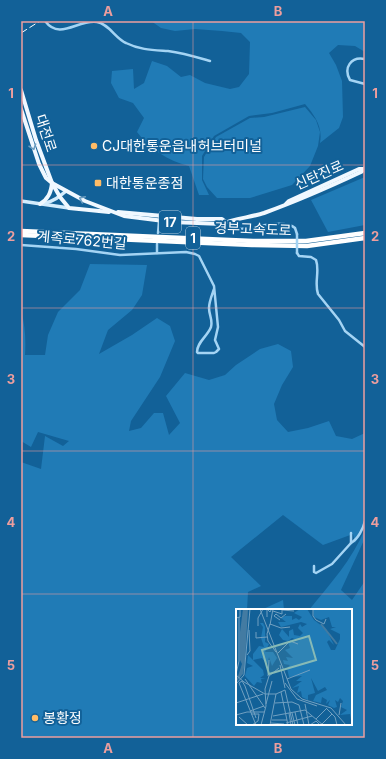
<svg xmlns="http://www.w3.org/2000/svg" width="386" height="759" font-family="Inter,'Noto Sans KR',sans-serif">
<rect width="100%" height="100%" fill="#126198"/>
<g fill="#207bb6">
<path d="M151,21H365V52L355,46L338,45L329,53L336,65L342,81L343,117L339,128L320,143C323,127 315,116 305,104L272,113L249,116L214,136L202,156V180L209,195H199L189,166C168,161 150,149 137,132L144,118L133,103L119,98L111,83L112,71L133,69L134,89L144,83L152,61L167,66L181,77L190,75L205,83L230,89L239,87L249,74L250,42L241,33L222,31L195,29L175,31L161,28Z"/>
<polygon points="305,107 316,120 320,132 318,146 310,166 292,185 250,198 217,198 207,187 203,179 204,157 216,137 250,118 264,117"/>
<polygon points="365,177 365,225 328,232 311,200"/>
<path d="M90,264L147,265L142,295L132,310L108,330L99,354L132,335L157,318L170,326L175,341L160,377L131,421L129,431L141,428L154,413H163L169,435L180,423L166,396L185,373L209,380L225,375L236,365L260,349L278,344L291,351L293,367L282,385L274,404L277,420L288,432L308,428L329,421L336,436L352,439L365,433V524L355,543L353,534L323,545L283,515L231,557L261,586L248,592L247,610H237V724H351V610H309C330,584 352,560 365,529V538L341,590L352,600L365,581V738H21V462L41,469L45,436L63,446L69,441L38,432L31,447L21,441V310C25,325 26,339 25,355H45L48,335L58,312L80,290Z"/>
<polygon points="283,600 284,610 261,610"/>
</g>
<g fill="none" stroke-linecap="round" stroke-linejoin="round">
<g stroke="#a4d4f4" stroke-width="2.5">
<path d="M45,21C60,41 78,19 97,22C109,24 115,38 126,43C140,50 153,50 168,51C183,53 196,57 210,61"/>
<path d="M365,59C351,56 343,68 350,80L365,84"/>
<path d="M230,221L236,228L241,229C254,227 285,219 295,228L297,234"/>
<polyline points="158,233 159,221"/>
<path d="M21,245L76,249L120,255L186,252L195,254L199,256L214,286L218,327L215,340L219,349L216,352L214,353H198L197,352C197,342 207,337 211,327C213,320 209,315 209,308C209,302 212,295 214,289"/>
<polyline points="157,253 157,244"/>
<path d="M297,253L299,256L311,257L316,260C320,271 314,283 318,294L339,320L345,331L365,347"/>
<polyline points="351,533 351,543"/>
<path d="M314,566V572L316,573L332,564L351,543C358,539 363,529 365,521"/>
</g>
<g stroke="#d3ecfd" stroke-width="3.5">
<polyline points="21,201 69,208"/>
<path d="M45,203C54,201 59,197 66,191"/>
</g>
<g stroke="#f0f8ff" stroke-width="4">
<polyline points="21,90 36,140 52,183 60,197 69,208 109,212"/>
<path d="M21,109L39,164L46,178L52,183L85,201L124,216L172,222L222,224C232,219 252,217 264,213C297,201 329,187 361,172L365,168"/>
<path d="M40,204C48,199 51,193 52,183"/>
<polyline points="286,204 289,201 359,169 363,169"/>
<polyline points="118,212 197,219 222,219 226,222"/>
</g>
<g stroke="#fff" stroke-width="4.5">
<polyline points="21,231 253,241 306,241 365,233"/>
<polyline points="21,235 252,245 307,246 365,238"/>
</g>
<polyline stroke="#fff" stroke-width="1" stroke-dasharray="7 3" stroke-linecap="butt" points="21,33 40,21"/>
<polyline stroke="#a4d4f4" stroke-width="2.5" points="297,234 297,253"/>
</g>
<defs><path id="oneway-chevron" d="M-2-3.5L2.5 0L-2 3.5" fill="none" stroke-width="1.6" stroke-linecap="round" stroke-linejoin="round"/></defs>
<g stroke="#6b9dc1">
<use href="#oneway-chevron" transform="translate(33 147) rotate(71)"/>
<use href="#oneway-chevron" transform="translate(82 199) rotate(-154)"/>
</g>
<path fill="none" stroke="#ed9e9e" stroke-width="1" stroke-opacity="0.55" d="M193,21V738M21,165H365M21,308H365M21,451H365M21,594H365"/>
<g fill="#ffbc66" stroke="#126198" stroke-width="1.5">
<circle cx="94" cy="146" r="4"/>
<rect x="94" y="179" width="8" height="8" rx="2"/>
<circle cx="35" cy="718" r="4"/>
</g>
<g text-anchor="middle" stroke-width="4" stroke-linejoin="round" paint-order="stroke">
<g fill="#126198" stroke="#b8d0e0" stroke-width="1">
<rect x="159" y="211" width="22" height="22" rx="3"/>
<rect x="186" y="227" width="14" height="22" rx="3"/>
</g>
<g font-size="13" font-weight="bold" fill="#fff">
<text x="170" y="227">17</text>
<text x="193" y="243">1</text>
</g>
<g font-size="14" fill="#fff" stroke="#126198">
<text transform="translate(46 133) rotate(72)" y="5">대전로</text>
<text transform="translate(319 175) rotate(-24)" y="5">신탄진로</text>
<text transform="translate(253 229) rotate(2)" y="5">경부고속도로</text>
<text transform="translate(82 240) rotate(5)" y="5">계족로762번길</text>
</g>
<g font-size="14" fill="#fff" stroke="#126198" text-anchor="start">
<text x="102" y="151">CJ대한통운읍내허브터미널</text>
<text x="106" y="188">대한통운종점</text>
<text x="43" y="723">봉황정</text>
</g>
</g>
<g transform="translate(236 609)">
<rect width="116" height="116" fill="#126198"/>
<path d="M64,0H71L78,11L90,20L98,36L93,31L91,33L95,41H99L104,30V25L94,20L100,18H96L93,8L85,11L78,8L77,0H116V110L115,111L114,105L104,106L111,101L105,98L107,92L104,89L102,93L99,91L101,98L98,99L92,96L94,91L90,95L91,91L86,88L85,94L77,92L80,86L91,81L89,78L82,82L75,69L79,84L72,86V91L66,88L65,82L61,84L63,77L56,79L66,72H60L66,67L53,68L51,59L54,56L48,55L47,51L52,52L50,48L57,49L49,41L54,39L52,33L64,32L56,29L52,32L47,31L43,26L46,20L53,28V22L57,20L58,26L64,27L67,24L62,19L64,15L66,18L71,15L65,13L45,18L42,13H50L45,9L49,7H56V11L60,9L63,11L66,8L58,4ZM24,14H27L29,18V33L33,35L29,43H37L41,49L36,57L33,48L31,56L26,49L17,51V45L23,37L28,38L25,29L27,18ZM12,46L27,61L28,66L24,69H30L25,70L26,74L21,73L18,77L9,67L11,59L17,57L11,54Z" fill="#207bb6"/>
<path d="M7,0H12L9,52L7,65L0,73L6,55L4,51V23Z" fill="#437ba2"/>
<path fill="none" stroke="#437ba2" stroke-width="2" d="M85,15L101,35"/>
<path fill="none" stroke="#71a0c1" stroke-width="1" d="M24,0L55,80L66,90L95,99L110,116M77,0V7L80,11L88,15L90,10M37,2L46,5V1L58,2M31,8V0L34,3L35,1M0,9L4,8V0M44,11L38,7L40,5L45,9L50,5M34,15L45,19L54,18M34,15L31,25L32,32L40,43M34,16L37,0M22,17V9L27,0M20,23V29L31,28M42,44L54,32L62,35M11,46L14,42L13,21M44,56L49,79M0,65L3,52V8M0,66L8,73L29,85H40L49,81M32,67L33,51M9,70L29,99M51,70L74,61M3,74L6,72L9,77L20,109M3,74L20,116M49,74L61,90L81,97M0,75L8,66L14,0M49,81L57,116M45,83L52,116M0,94L27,85M39,94L56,93L63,96L68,116M30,95L36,72M69,95L73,116M91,100L99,108L101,116M14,102L28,97M59,103L62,116M53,104L55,116M56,104L59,116M15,105H23L22,112L16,116M0,106L11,103H28M103,106L105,94M37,107L69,101L87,116M3,108L12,116M80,110L91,99M36,111H51M35,114L48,115M50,114L76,107M86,115L96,105M25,116L30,97L29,80L33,67L43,59M34,116L40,85M74,116L80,112L84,116"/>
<path fill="#87bab6" fill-opacity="0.15" stroke="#87bab6" stroke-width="2" d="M73,27L80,51L33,65L26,41Z"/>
<rect width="116" height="116" fill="none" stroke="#fff" stroke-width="2"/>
</g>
<rect width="386" height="759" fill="none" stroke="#126198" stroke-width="44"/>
<rect x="22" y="22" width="342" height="715" fill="none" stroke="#ed9e9e" stroke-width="1.5"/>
<g font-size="13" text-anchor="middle" font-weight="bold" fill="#ed9e9e">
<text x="108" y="16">A</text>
<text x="278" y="16">B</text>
<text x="11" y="98">1</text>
<text x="375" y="98">1</text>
<text x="11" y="241">2</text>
<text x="375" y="241">2</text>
<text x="11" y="384">3</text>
<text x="375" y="384">3</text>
<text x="11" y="527">4</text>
<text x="375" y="527">4</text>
<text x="11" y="670">5</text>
<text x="375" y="670">5</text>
<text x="108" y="753">A</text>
<text x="278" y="753">B</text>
</g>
</svg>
